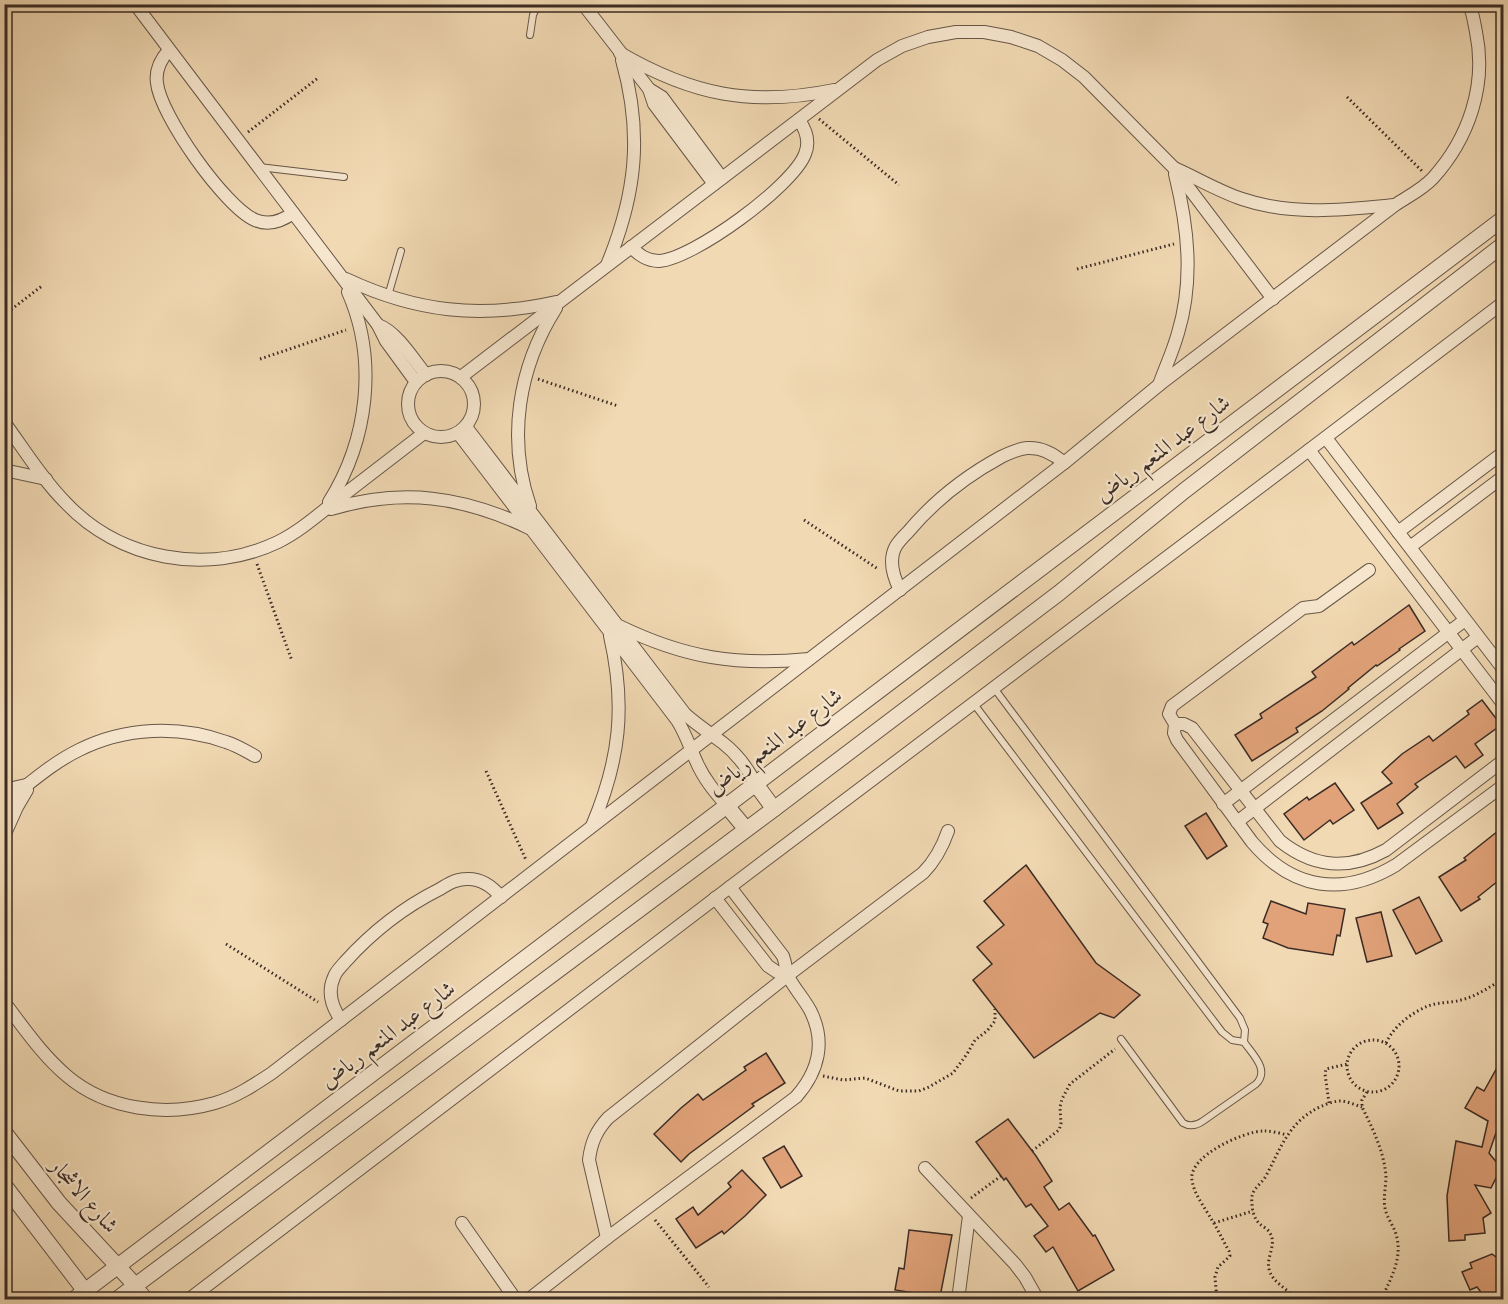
<svg xmlns="http://www.w3.org/2000/svg" width="1508" height="1304" font-family="'EB Garamond',Amiri,serif">
<rect width="100%" height="100%" fill="#f1d9b3"/>
<filter id="stains"><feTurbulence type="fractalNoise" baseFrequency=".00333" numOctaves="4"/><feColorMatrix values="0 0 0 0 .2 0 0 0 0 .09 0 0 0 0 .02 0 0 0 .5 -.17"/></filter>
<radialGradient id="worn" r=".72"><stop offset=".6" stop-color="#630" stop-opacity="0"/><stop offset="1" stop-color="#630" stop-opacity=".3"/></radialGradient>
<g fill="#e1a279" stroke="#3b2c25" stroke-width="1.5">
<polygon points="1409,605 1425,631 1399,649 1400,650 1377,666 1376,665 1348,688 1349,689 1322,711 1296,728 1298,732 1252,761 1235,735 1262,718 1260,714 1316,677 1312,672 1352,642 1354,645"/>
<polygon points="1482,700 1501,725 1475,744 1483,755 1465,768 1456,756 1415,784 1418,787 1397,804 1403,813 1378,829 1361,803 1392,783 1382,772 1402,754 1429,736 1433,741 1469,714 1467,711"/>
<polygon points="1335,783 1354,810 1333,824 1330,820 1304,840 1284,814 1307,797 1309,800"/>
<polygon points="1206,813 1227,846 1207,859 1185,826"/>
<polygon points="1503,827 1503,877 1478,897 1480,899 1461,911 1439,877 1466,860 1464,858"/>
<polygon points="1026,865 1096,963 1140,995 1114,1018 1100,1013 1034,1058 973,980 992,964 977,947 1004,925 984,901"/>
<polygon points="1419,897 1442,941 1416,954 1393,910"/>
<polygon points="1271,901 1306,914 1308,903 1345,909 1340,936 1337,935 1333,955 1288,948 1263,938 1268,924 1263,922"/>
<polygon points="1381,912 1392,956 1367,962 1356,918"/>
<polygon points="766,1053 785,1083 752,1104 754,1106 689,1154 681,1162 654,1134 681,1108 698,1094 703,1100 746,1070 744,1067"/>
<polygon points="1503,1057 1503,1130 1498,1127 1489,1153 1498,1164 1499,1172 1491,1188 1475,1185 1491,1213 1483,1218 1485,1233 1465,1235 1465,1240 1449,1241 1447,1196 1456,1141 1482,1147 1488,1121 1465,1108 1477,1087 1484,1091"/>
<polygon points="1008,1119 1036,1156 1052,1181 1044,1187 1059,1210 1069,1203 1093,1236 1095,1235 1114,1270 1078,1291 1053,1247 1046,1252 1034,1236 1048,1226 1031,1204 1026,1207 1006,1178 1004,1180 976,1142"/>
<polygon points="784,1146 802,1176 781,1188 763,1158"/>
<polygon points="742,1170 766,1195 745,1216 724,1234 722,1231 696,1248 676,1219 693,1207 698,1215 731,1187 728,1183"/>
<polygon points="909,1230 952,1235 940,1297 895,1290 899,1268 904,1269"/>
<polygon points="1492,1254 1500,1260 1503,1275 1503,1299 1486,1299 1477,1287 1470,1290 1462,1272 1472,1268 1470,1263"/>
</g>
<g fill="none" stroke-linecap="round" stroke-linejoin="round">
<defs>
<g id="service">
<polyline points="530,35 533,15 538,4"/>
<polyline points="259,167 344,177"/>
<polyline points="388,296 401,251"/>
<path d="M994,688L1240,1018L1245,1030L1244,1042C1253,1055 1270,1070 1256,1084L1203,1121C1196,1126 1190,1127 1183,1123L1121,1039"/>
<polyline points="974,704 1222,1032 1232,1040 1244,1042"/>
</g>
<g id="minor">
<polyline points="135,4 378,325 386,341 416,382"/>
<polyline points="583,4 649,89 654,104 714,184"/>
<path d="M169,50C161,59 155,70 157,83C160,115 225,207 255,220C269,226 282,221 293,213"/>
<path d="M620,53C692,95 752,107 834,90"/>
<polyline points="649,89 662,97 722,178"/>
<path d="M1174,168C1197,178 1218,191 1242,199C1292,216 1343,210 1394,205"/>
<path d="M631,247C639,255 647,261 659,261C693,259 793,186 805,154C810,142 806,130 799,120"/>
<path d="M607,265C636,195 643,134 622,60"/>
<path d="M346,279C416,312 480,319 556,302"/>
<path d="M378,325C397,332 413,359 426,375"/>
<circle cx="441" cy="404" r="33"/>
<polyline points="461,377 877,60 902,46 928,37 956,32 984,32 1011,37 1038,46 1062,60 1084,77 1173,167 1273,299"/>
<path d="M1159,385C1165,368 1173,351 1178,333C1194,280 1188,227 1175,174"/>
<path d="M4,422C24,449 42,479 65,502C119,560 207,576 278,542C300,531 318,515 337,500C366,478 395,455 424,433"/>
<path d="M466,427L685,714C697,725 710,733 723,743C737,754 747,767 755,783"/>
<path d="M458,433L677,720C686,734 690,748 697,763C704,779 715,792 726,805"/>
<polyline points="1326,438 1504,670"/>
<polyline points="1309,450 1504,705"/>
<polyline points="4,470 46,479"/>
<path d="M329,502C368,440 378,360 348,292"/>
<path d="M530,506C507,439 518,368 556,308"/>
<path d="M331,509C402,488 463,496 529,528"/>
<polyline points="1398,532 1504,452"/>
<polyline points="1410,547 1504,476"/>
<path d="M1369,570L1319,606L1303,608L1172,706L1169,714L1175,724L1174,733L1177,740L1252,842C1293,890 1343,897 1396,865L1504,785"/>
<path d="M900,590C893,576 888,560 896,546C899,541 904,536 908,532C934,501 966,476 1001,457C1009,453 1017,449 1027,448C1042,447 1053,453 1064,463"/>
<path d="M619,626C685,658 736,666 809,659"/>
<path d="M1175,724H1184L1192,728L1280,841C1314,868 1348,871 1386,850L1504,760"/>
<polyline points="4,790 26,785"/>
<path d="M4,803C28,785 52,763 79,750C125,727 179,725 226,742C236,745 246,751 255,756"/>
<polyline points="1223,804 1465,620"/>
<polyline points="1237,822 1478,637"/>
<path d="M592,826C620,760 626,706 610,636"/>
<polyline points="4,836 17,807 27,790"/>
<polyline points="715,898 768,966 777,972 787,976"/>
<path d="M4,1002C24,1028 42,1055 67,1076C107,1110 166,1117 215,1103C236,1097 254,1085 272,1073L1064,463L1159,385L1395,205C1407,197 1423,189 1433,178C1469,138 1487,85 1476,32C1474,22 1473,13 1469,4"/>
<path d="M341,1020C332,1007 327,992 334,977C336,971 341,967 345,962C372,932 404,907 440,889C448,884 456,879 466,879C481,878 492,886 501,897"/>
<polyline points="925,1168 1015,1264 1025,1277 1038,1300"/>
<polyline points="462,1223 516,1300"/>
<path d="M607,1238L589,1160C591,1143 596,1131 608,1118L787,976L923,873C935,861 942,848 948,831"/>
<polyline points="135,1285 148,1300"/>
<polyline points="188,1300 730,887 1309,450 1504,302"/>
<path d="M528,1300L607,1238L796,1097C819,1071 826,1041 810,1010C804,999 795,989 789,978C786,972 786,964 783,956L730,887"/>
<polyline points="958,1300 969,1216"/>
</g>
<g id="tertiary">
<polyline points="755,783 774,809"/>
<polyline points="726,805 746,829"/>
<polyline points="4,1132 59,1203 135,1285"/>
<polyline points="4,1185 92,1300"/>
<polyline points="73,1300 1504,218"/>
<polyline points="116,1300 774,809 1059,593 1184,491 1504,244"/>
</g>
</defs>
<use href="#service" stroke="#685748" stroke-width="8"/>
<use href="#minor" stroke="#685748" stroke-width="14"/>
<use href="#tertiary" stroke="#685748" stroke-width="17"/>
<g stroke="#3b2c25" stroke-width="3" stroke-dasharray="1.5 3" stroke-linecap="butt">
<polyline points="1347,97 1423,172"/>
<polyline points="819,119 899,185"/>
<polyline points="248,132 318,78"/>
<polyline points="1077,269 1174,244"/>
<polyline points="4,315 42,286"/>
<polyline points="260,359 346,330"/>
<polyline points="538,379 618,406"/>
<polyline points="804,520 878,569"/>
<polyline points="257,564 292,661"/>
<polyline points="486,771 526,860"/>
<polyline points="226,944 318,1002"/>
<circle cx="1373" cy="1066" r="26"/>
<path d="M1386,1043C1394,1026 1411,1013 1428,1006C1438,1002 1451,1003 1461,1000C1477,996 1490,987 1504,978"/>
<polyline points="823,1076 843,1080 865,1078 899,1091 919,1091 929,1087 953,1073 967,1054 975,1040 987,1031 995,1021 995,1009"/>
<path d="M1367,1092L1362,1100V1107C1373,1129 1384,1152 1386,1176C1386,1187 1383,1198 1385,1208C1387,1219 1395,1227 1397,1238C1402,1260 1390,1280 1381,1300"/>
<polyline points="1329,1103 1325,1074 1326,1069 1347,1064"/>
<polyline points="1032,1151 1059,1130 1061,1124 1060,1107 1062,1099 1070,1084 1115,1049"/>
<polyline points="971,1198 1001,1176"/>
<polyline points="655,1220 709,1287"/>
<polyline points="1214,1223 1253,1211"/>
<path d="M1217,1300L1215,1277L1218,1267L1230,1256L1229,1251C1223,1241 1219,1231 1213,1222C1206,1209 1194,1195 1192,1180C1188,1156 1244,1131 1264,1131C1271,1131 1280,1133 1287,1135"/>
<path d="M1296,1300C1288,1288 1272,1283 1269,1269C1266,1257 1277,1245 1270,1233C1268,1229 1263,1227 1260,1224C1254,1219 1252,1210 1252,1203C1250,1189 1260,1186 1266,1176C1281,1147 1290,1120 1322,1106C1327,1104 1334,1101 1340,1101C1347,1101 1355,1105 1362,1107"/>
</g>
<use href="#service" stroke="#f6e6ce" stroke-width="6"/>
<use href="#minor" stroke="#f6e6ce" stroke-width="12"/>
<use href="#tertiary" stroke="#f6e6ce" stroke-width="15"/>
</g>
<g text-anchor="middle" stroke-width="4.5" stroke-linejoin="round" paint-order="stroke">
<g font-size="22" fill="#3b2c25" stroke="#f6e6ce">
<text transform="translate(1162 448) rotate(-37)" y="8">شارع عبد المنعم رياض</text>
<text transform="translate(774 741) rotate(-37)" y="8">شارع عبد المنعم رياض</text>
<text transform="translate(387 1034) rotate(-37)" y="8">شارع عبد المنعم رياض</text>
<text transform="translate(85 1195) rotate(49)" y="8">شارع الاشجار</text>
</g>
</g>
<rect width="1508" height="1304" fill="none" stroke="#f1d9b3" stroke-width="24"/>
<rect x="6" y="6" width="1496" height="1292" fill="none" stroke="#3b2c25" stroke-width="3"/>
<rect x="12" y="12" width="1484" height="1280" fill="none" stroke="#3b2c25" stroke-width="1.5"/>
<rect width="100%" height="100%" filter="url(#stains)"/>
<rect width="100%" height="100%" fill="url(#worn)"/>
</svg>
